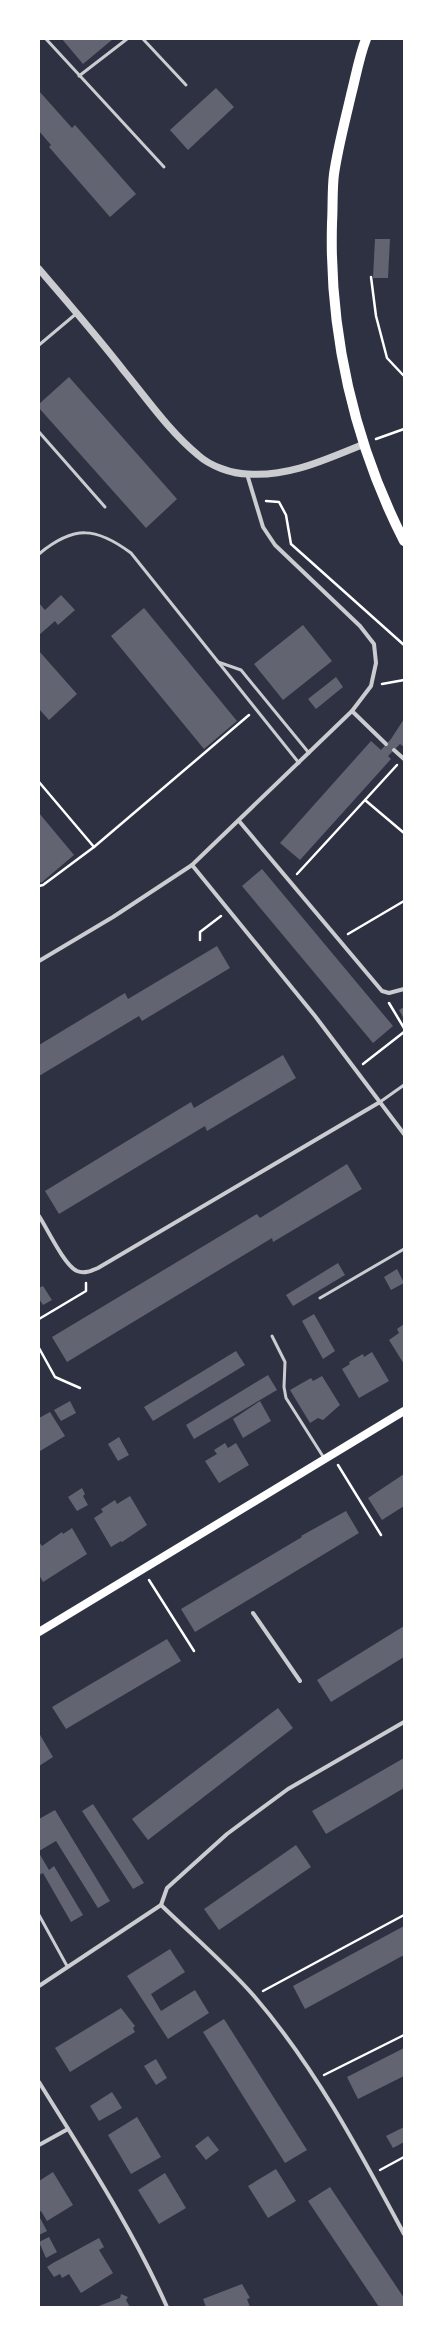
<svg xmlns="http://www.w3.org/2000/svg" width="443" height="2346" font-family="Lora,serif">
<rect width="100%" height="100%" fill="#2d3142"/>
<g fill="#626471">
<polygon points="62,39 113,39 83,64"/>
<polygon points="216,88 234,107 188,150 170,130"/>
<polygon points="39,91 72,128 75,125 136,194 110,217 49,147 51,145 39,131"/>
<polygon points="375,239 390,239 388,278 373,278"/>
<polygon points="69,377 177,499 146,528 39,408 39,404"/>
<polygon points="61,595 75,610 58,625 55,621 39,635 39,603 45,610"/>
<polygon points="144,608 237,721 204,749 111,636"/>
<polygon points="303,625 332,661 283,700 254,664"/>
<polygon points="39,651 77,694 49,720 39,709"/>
<polygon points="336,677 343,687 316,709 308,699"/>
<polygon points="404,719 404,747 400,744 388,756 391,759 300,860 280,843 371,741 381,750 391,739"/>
<polygon points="39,813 74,855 41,883 39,880"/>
<polygon points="262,869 393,1026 373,1043 242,886"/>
<polygon points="217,946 230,968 142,1021 139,1016 39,1076 39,1045 125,993 128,999"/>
<polygon points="404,1007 404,1019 399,1010"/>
<polygon points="283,1055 296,1078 207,1131 205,1126 59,1214 45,1191 191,1102 194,1108"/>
<polygon points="347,1164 362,1189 273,1242 272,1238 67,1362 52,1337 257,1214 260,1218"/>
<polygon points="338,1263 345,1275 293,1306 286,1295"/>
<polygon points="397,1269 404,1283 391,1290 384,1277"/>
<polygon points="43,1286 52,1300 43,1305 39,1299 39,1288"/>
<polygon points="314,1314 335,1351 323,1359 302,1321"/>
<polygon points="404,1324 404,1364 389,1340 399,1333 397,1329"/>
<polygon points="236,1351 245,1365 153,1421 144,1407"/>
<polygon points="372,1352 389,1381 359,1398 342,1369 350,1364 349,1362 363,1354 364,1357"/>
<polygon points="268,1375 277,1390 194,1439 186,1425"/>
<polygon points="322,1376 340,1405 323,1420 318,1418 310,1423 290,1390 311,1378 313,1381"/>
<polygon points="70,1401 76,1413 61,1421 54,1410"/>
<polygon points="260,1401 271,1421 243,1438 233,1419"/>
<polygon points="50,1412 65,1436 40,1451 39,1418"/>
<polygon points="119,1437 129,1455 118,1461 108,1444"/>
<polygon points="225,1443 228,1448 236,1443 249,1465 219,1483 205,1461 217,1454 214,1450"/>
<polygon points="404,1474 404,1506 382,1520 368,1498"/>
<polygon points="82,1488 85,1494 83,1496 88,1505 77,1511 68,1497"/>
<polygon points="130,1496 147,1525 122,1542 121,1541 111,1547 94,1518 103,1512 101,1509 115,1500 117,1504"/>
<polygon points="346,1511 359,1533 195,1632 181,1609 302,1537 301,1536"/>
<polygon points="72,1528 87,1554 43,1582 39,1575 39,1542 42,1546 62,1532 63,1534"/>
<polygon points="404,1626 404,1657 331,1702 317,1680"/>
<polygon points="167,1639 181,1661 66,1729 52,1707"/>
<polygon points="278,1708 293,1728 148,1840 132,1819"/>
<polygon points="39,1733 53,1757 39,1766"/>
<polygon points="404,1758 404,1788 326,1834 312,1811"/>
<polygon points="93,1804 144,1883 133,1889 82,1811"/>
<polygon points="55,1810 110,1901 98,1908 56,1841 39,1851 39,1819"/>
<polygon points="296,1845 311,1867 219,1930 204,1909"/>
<polygon points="39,1853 49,1870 54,1866 83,1915 71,1922 43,1873 39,1875"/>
<polygon points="404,1926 404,1955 305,2009 293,1986"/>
<polygon points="170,1949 185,1972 151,1994 161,2011 195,1990 209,2013 168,2039 127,1976"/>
<polygon points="121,2008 135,2026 133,2028 135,2032 70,2072 55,2048"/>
<polygon points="224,2019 307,2150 285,2163 203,2032"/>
<polygon points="404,2048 404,2076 358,2099 347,2077"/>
<polygon points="156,2059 167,2078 156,2085 144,2066"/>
<polygon points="112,2092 122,2108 99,2121 90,2106"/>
<polygon points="137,2117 161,2157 131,2174 108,2135"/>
<polygon points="404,2127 404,2142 393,2148 386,2136"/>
<polygon points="208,2136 219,2150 206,2160 195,2146"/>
<polygon points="276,2169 296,2201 268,2218 248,2186"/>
<polygon points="53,2172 73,2205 47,2221 41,2211 39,2212 39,2181"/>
<polygon points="165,2173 186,2208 159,2224 138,2190"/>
<polygon points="330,2187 404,2298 404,2307 379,2307 308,2201"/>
<polygon points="39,2216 47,2231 39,2235"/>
<polygon points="49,2237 57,2252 46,2258 39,2242"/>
<polygon points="99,2238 104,2247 99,2250 113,2273 81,2293 69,2274 62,2278 60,2274 54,2277 47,2267 53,2263"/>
<polygon points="242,2284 250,2298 247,2299 250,2307 206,2307 203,2299"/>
<polygon points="121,2294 128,2297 126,2300 130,2307 96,2307 120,2298"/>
</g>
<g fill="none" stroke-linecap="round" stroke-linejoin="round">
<g stroke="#fff" stroke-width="2.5">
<polyline points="371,277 376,316 387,358 404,376"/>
<polyline points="376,439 404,429"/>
<polyline points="266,501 279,502 286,515 291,544 404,645"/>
<polyline points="382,684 404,680"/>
<polyline points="39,782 94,847"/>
<polyline points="365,800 397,765"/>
<polyline points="297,874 365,800 404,833"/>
<polyline points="39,886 43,885 94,847 249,715"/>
<polyline points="348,934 404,901"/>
<polyline points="200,940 200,932 221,916"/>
<polyline points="389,1003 404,1028"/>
<polyline points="363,1064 404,1032"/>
<polyline points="39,1319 86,1291 86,1283"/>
<polyline points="39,1348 55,1377 80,1388"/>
<polyline points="338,1465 381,1535"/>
<polyline points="149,1580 194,1651"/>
<polyline points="263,1991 404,1915"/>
<polyline points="324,2075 404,2035"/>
<polyline points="380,2170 404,2157"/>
</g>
<g stroke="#caccd0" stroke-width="3">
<polyline points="46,39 164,167"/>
<polyline points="143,39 186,85"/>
<polyline points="79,76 127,39"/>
<polyline points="39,345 77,313"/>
<polyline points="39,432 105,507"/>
<path d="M39,554C74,525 96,527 131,553L299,763"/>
<polyline points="218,662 241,670 309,753"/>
<polyline points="380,1102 404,1085"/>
<polyline points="320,1298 404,1249"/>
<polyline points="272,1336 285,1362 284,1387 286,1398 324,1458"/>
<polyline points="39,1915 67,1966"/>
</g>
<g stroke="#caccd0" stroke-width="4">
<polyline points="352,711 386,744"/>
<polyline points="394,750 404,759"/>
<polyline points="239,821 382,991 389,993 404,989"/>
<polyline points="192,865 315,1016 404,1134"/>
<polyline points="39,961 113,917 192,865 352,711 371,686 376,663 374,644 360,626 275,545 263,527 247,474"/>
<path d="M39,1216C47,1228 64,1265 77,1271C84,1274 91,1271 98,1268L380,1102"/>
<polyline points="253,1613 300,1681"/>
<path d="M161,1905C192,1935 226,1964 254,1996C315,2067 360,2152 404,2234"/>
<polyline points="39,1986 161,1905 167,1888 227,1834 288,1789 404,1722"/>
<path d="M39,2082C84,2155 132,2228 167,2307"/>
<polyline points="39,2145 68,2129"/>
</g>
<path stroke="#caccd0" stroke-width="7" d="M39,269C68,303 97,336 124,371C148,400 169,431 198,455C210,466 232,474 248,474C290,477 326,459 364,444"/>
<polyline stroke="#fff" stroke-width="8" points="39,1632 404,1411"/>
<path stroke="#fff" stroke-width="10" d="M366,39C359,57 356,76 351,95C345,121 338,147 334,174C332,190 333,207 332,223C329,333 354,443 404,541"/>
</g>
<rect width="443" height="2346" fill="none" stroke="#ffffff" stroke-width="80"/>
</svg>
